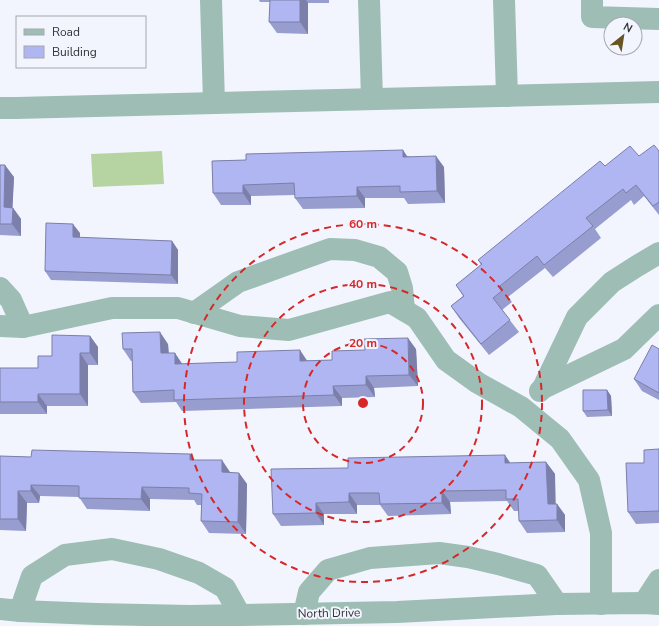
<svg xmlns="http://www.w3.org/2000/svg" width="659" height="626" font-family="'Nunito Sans',sans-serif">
<rect width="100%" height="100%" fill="#f3f5fe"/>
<polygon fill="#b6d3a2" points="162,151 164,184 93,187 91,154"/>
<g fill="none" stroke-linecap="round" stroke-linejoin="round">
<g stroke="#9ebeb5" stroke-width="22">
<polyline points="211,0 214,103"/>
<polyline points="369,0 372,99"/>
<polyline points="504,0 507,96"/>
<polyline points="592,0 592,17 659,19"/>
<polyline points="0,108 16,108 659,92"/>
<polyline points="0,288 11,300 23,327"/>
<polyline points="194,313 238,282 299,260 330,249 355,250 379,257 397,272 402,288 404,310"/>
<polyline points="0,326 23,327 112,308 178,308 240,326 289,330 390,302 417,318 446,360 478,383 521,407 560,439 589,480 601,533 601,604"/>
<polyline points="543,388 577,317 612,282 637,266 659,253"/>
<polyline points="540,391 543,388 624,349 659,315"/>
<polyline points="644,603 659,580"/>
<polyline points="0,609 20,611 96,614 190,616 397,612 557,604 644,603 659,604"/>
<polyline points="20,611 32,576 65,555 112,549 159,559 199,573 225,588 240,615"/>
<polyline points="304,614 309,592 328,570 370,558 439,553 468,557 498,564 537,575 557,604"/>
</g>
</g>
<g fill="#979dcf">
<polygon points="259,0 329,0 329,3 308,3 308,34 277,33 269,22 270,2 260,2"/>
<polygon points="659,151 659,215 644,196 634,205 631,200 595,229 601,238 553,277 545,268 508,297 512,302 502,310 519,332 489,355 459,318 451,306 463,296 456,285 481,265 478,260 605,166"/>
<polygon points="408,156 444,167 445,203 408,204 404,198 365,198 365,208 303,209 295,198 295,195 251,196 251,205 221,205 213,193 212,161"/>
<polygon points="0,165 14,177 12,208 13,208 21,219 21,236 0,235"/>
<polygon points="80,233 80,238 172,241 178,250 178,284 51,280 45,271"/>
<polygon points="90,336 98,347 98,365 88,365 88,406 47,406 47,414 0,414 0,368 38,368 52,356"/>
<polygon points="168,344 169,353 182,364 332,360 416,349 418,386 374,388 375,397 342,398 342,406 182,411 176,402 141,403 133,392 132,361 131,361 123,349"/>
<polygon points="659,349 659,400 642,391 634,379"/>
<polygon points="607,390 611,396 612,416 587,417 583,411"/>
<polygon points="659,449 659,523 636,524 628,512 644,463"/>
<polygon points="190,454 194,460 230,472 230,473 239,473 247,484 246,534 209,533 201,521 201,505 197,505 194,500 150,499 150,511 87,509 79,497 40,496 39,503 27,503 26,531 0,530 0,456 31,457"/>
<polygon points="546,462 555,474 555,504 557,504 565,515 565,532 527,533 519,521 519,511 514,511 507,501 450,502 451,514 388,516 380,505 357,505 357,514 324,514 324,525 281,526 273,514 348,468"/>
</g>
<g fill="#7b7fa9">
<polygon points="300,0 306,0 308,3 308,34 300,22"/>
<polygon points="403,150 411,162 403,157"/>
<polygon points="436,156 444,167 445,203 437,191"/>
<polygon points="5,165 14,177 12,219 4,207"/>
<polygon points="243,185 251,196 251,205 243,193"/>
<polygon points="357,187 365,198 365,208 357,196"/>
<polygon points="13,208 21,219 21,236 12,224"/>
<polygon points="73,224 80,233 79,247 73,237"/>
<polygon points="172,241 178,250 178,284 171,275"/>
<polygon points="160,332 168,344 169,365 161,353"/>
<polygon points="90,336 98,347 98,365 90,353"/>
<polygon points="408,338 416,349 418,386 409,375"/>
<polygon points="300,350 308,362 300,361"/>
<polygon points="80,353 88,365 88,406 80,394"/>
<polygon points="175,353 183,365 175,364"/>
<polygon points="366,376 374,388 375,397 366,385"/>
<polygon points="333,386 342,398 342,406 334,395"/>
<polygon points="607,390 611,396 612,416 608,410"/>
<polygon points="38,394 47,406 47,414 38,402"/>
<polygon points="190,454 198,465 190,460"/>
<polygon points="505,455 513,467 505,463"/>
<polygon points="222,460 230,472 230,484 222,472"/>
<polygon points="546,462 555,474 556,516 548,504"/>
<polygon points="239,473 247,484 246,534 238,522"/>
<polygon points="31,485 40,496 39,503 31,491"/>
<polygon points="142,487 150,499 150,511 141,499"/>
<polygon points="18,491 27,503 26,531 18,519"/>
<polygon points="442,491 450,502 451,514 442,503"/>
<polygon points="349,493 357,505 357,514 349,502"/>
<polygon points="316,503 324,514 324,525 316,513"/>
<polygon points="557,504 565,515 565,532 557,520"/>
</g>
<g fill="#b0b6f1" stroke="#7b7fa9">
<polygon points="270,0 300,0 300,22 269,22"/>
<polygon points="654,145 659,151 659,202 653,206 636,185 626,193 623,189 586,218 593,226 544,265 537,256 500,286 503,290 493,298 510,320 481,344 451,306 464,296 456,285 482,264 478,260 600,161 605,166 630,146 639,156"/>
<polygon points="403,150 403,157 436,156 437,191 400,192 400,186 357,187 357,196 295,198 294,183 243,185 243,193 213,193 212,161 246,160 246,154"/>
<polygon points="0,165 5,165 4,207 13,208 12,224 0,224"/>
<polygon points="46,223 73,224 73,237 172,241 171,275 45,271"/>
<polygon points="160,332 161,353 175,353 175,364 237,362 237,352 300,350 300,361 332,360 332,351 365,350 364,339 408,338 409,375 366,376 366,385 333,386 334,395 174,400 174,390 133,392 132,349 123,349 122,333"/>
<polygon points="52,335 90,336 90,353 80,353 80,394 38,394 38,402 0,402 0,368 38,368 38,356 52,356"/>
<polygon points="652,345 659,349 659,393 634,379"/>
<polygon points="583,390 607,390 608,410 583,411"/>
<polygon points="659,449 659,511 628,512 626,463 644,463 644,450"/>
<polygon points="32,450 190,454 190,460 222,460 222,472 239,473 238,522 201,521 202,494 189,493 189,488 142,487 141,499 79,498 79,486 31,485 31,491 18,491 18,519 0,519 0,456 31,457"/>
<polygon points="505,455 505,463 546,462 548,504 557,504 557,520 519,521 518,499 506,499 506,490 442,491 442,503 380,504 379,493 349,493 349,502 316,503 316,513 273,514 271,469 348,468 348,458"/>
</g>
<g fill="none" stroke="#d62828" stroke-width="2" stroke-dasharray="7 5">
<circle cx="363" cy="403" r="60"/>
<circle cx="363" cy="403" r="119"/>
<circle cx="363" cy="403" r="179"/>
</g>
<g text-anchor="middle" stroke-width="4" stroke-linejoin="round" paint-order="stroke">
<g font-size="12" fill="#323237" stroke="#f3f5fe">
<text transform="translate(329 613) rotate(-1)" y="4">North Drive</text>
</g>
</g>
<circle cx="363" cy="403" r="6" fill="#d62828" stroke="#f3f5fe" stroke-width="2"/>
<g font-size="12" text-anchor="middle" font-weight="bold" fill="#d62828" stroke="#f3f5fe" stroke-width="4" stroke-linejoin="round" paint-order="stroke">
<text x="363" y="228">60 m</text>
<text x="363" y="288">40 m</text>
<text x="363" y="347">20 m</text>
</g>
<rect x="16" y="16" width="130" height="52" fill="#f3f5fe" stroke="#a6a7ae"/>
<rect x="24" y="29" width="20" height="6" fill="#9ebeb5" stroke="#a6a7ae"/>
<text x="52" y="36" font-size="12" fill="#323237">Road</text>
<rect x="24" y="46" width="20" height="12" fill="#b0b6f1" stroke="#a6a7ae"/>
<text x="52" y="56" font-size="12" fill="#323237">Building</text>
<g transform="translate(623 36) rotate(30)"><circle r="19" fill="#f3f5fe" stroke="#a6a7ae"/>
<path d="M0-3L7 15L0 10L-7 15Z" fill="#665522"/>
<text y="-6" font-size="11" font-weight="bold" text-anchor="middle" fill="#323237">N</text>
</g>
</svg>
